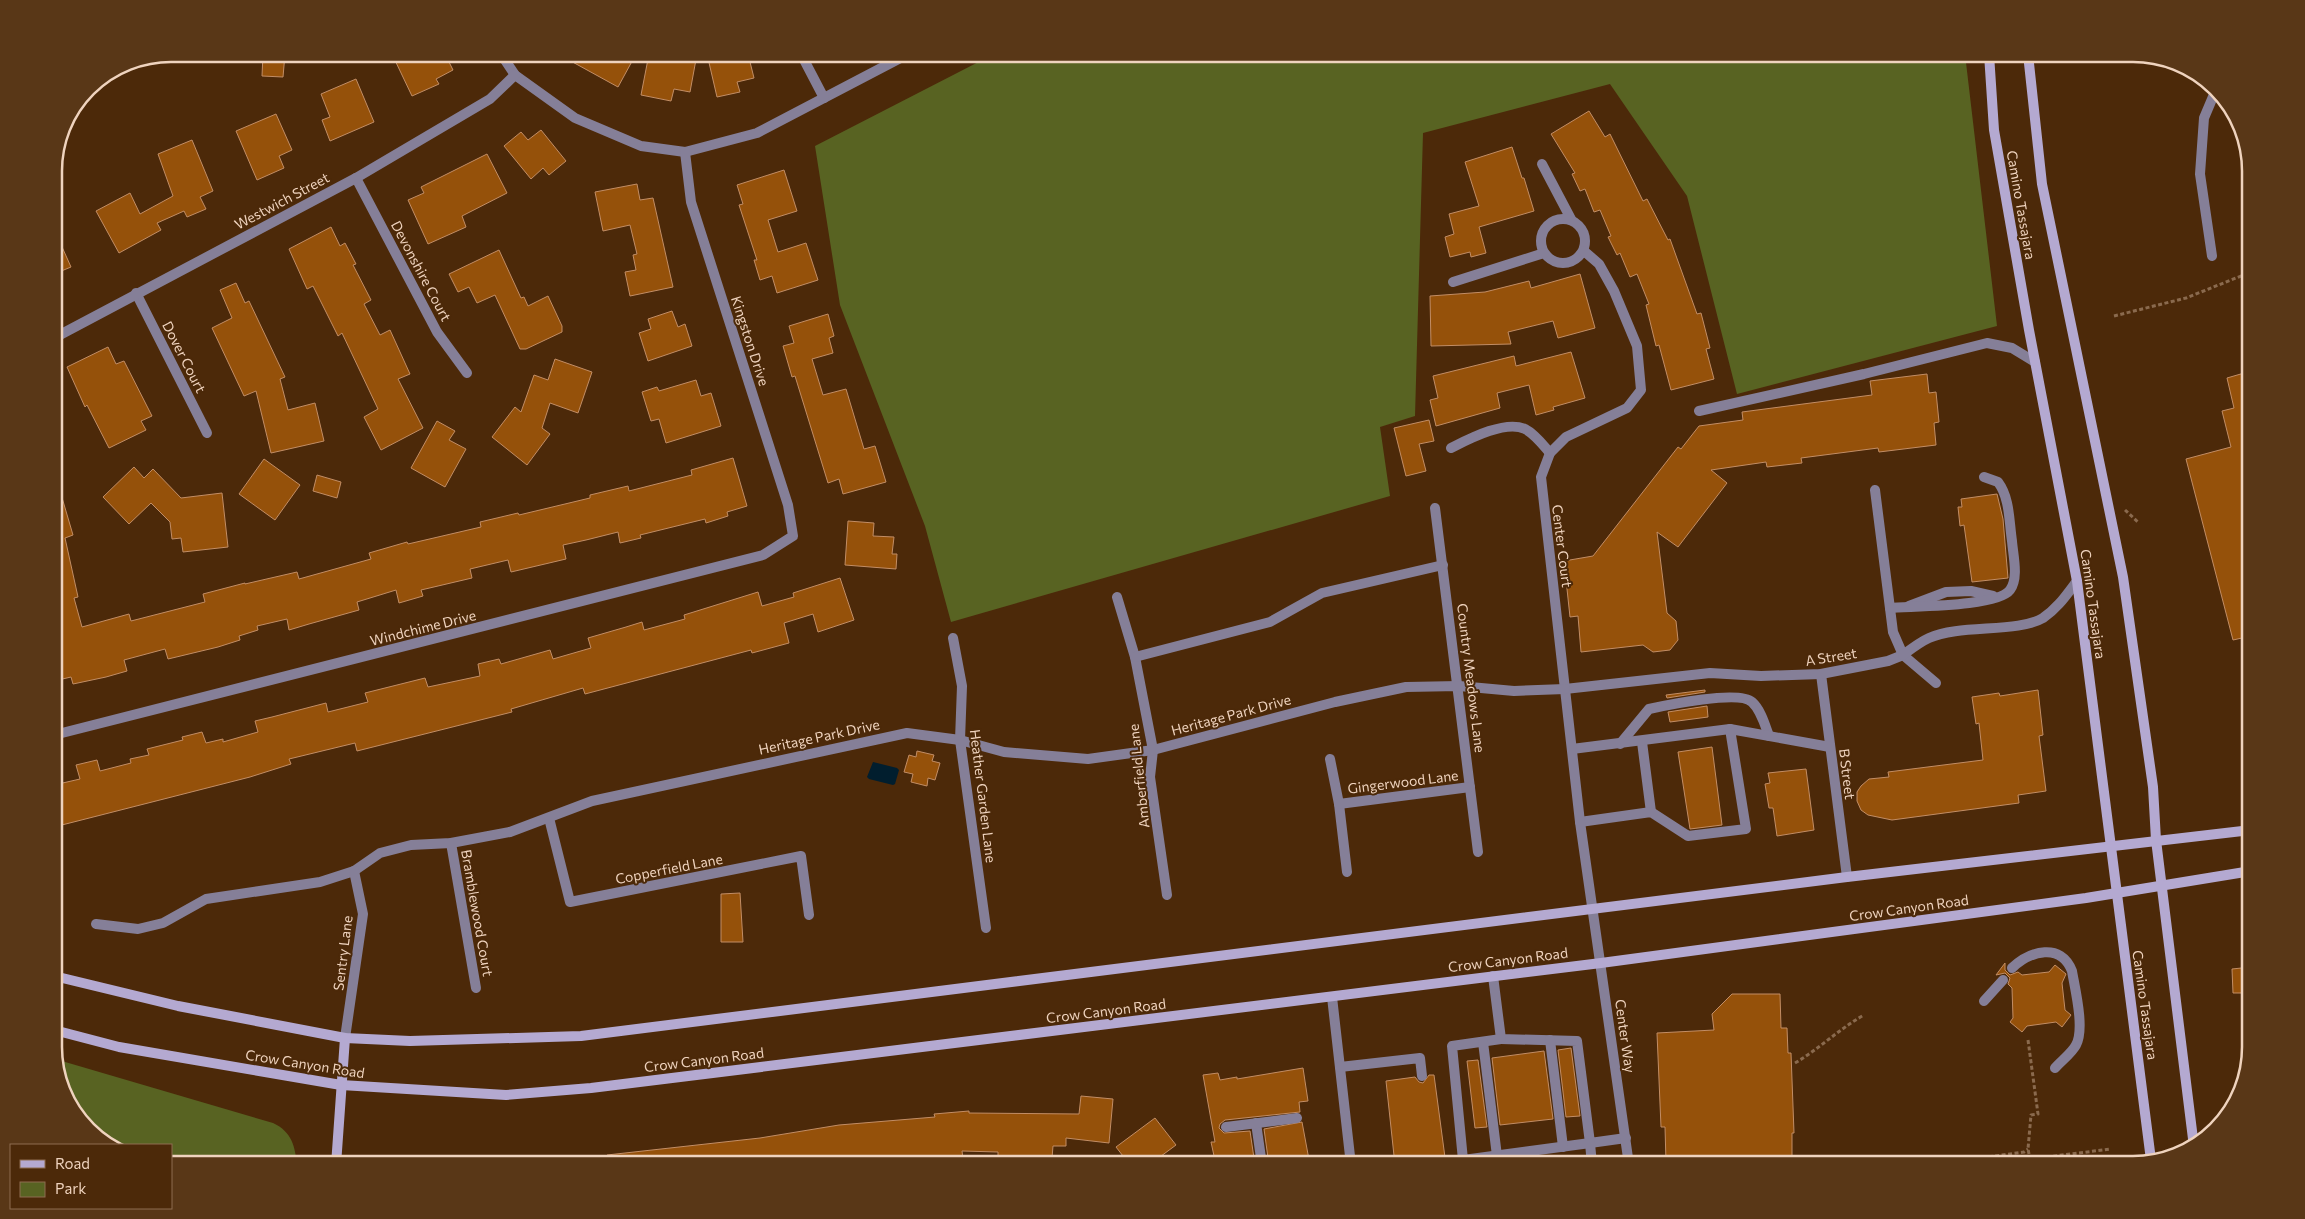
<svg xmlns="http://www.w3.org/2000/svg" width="2305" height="1219" font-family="Commissioner,sans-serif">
<rect width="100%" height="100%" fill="#4c2909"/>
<g fill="#586322">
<polygon points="994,54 1965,54 1997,326 1737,394 1687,196 1610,84 1423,133 1415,416 1380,427 1390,496 951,622 925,526 840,305 815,146"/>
<path d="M55,1059L273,1123C292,1132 295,1146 297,1165H172L171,1145H111L74,1112Z"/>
</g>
<polygon fill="#011e2e" points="873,762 897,768 899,770 895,784 893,785 869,779 867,777"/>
<g fill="#95510a" stroke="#c28d65">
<polygon points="263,54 285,54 283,77 262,76"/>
<polygon points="392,54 445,54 453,70 436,79 439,84 412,96"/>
<polygon points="558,54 636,54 618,87"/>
<polygon points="649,54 697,54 690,92 674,89 671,101 641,95"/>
<polygon points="707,54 748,54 754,78 737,82 740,92 717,97"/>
<polygon points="356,79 374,122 330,141 322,120 330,117 321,94"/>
<polygon points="1589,111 1605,137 1610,134 1643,201 1647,199 1668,240 1670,239 1697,314 1701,313 1710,348 1706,349 1714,379 1671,390 1659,345 1656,346 1646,305 1649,304 1637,274 1630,277 1620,253 1617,255 1608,237 1611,236 1600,210 1594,212 1585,189 1580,191 1572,174 1575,173 1551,134"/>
<polygon points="276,114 292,150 279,156 284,168 257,180 236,131"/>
<polygon points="541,130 566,161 549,175 543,168 531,179 504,146 521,132 528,140"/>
<polygon points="192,140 213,191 200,197 206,209 187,217 184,211 157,223 161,230 119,253 96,211 130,193 140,214 173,196 158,154"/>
<polygon points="1512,147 1522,178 1524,178 1534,211 1479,227 1486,253 1471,257 1470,252 1450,257 1445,237 1454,234 1449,214 1479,206 1465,162"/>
<polygon points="487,154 507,193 462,216 466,227 428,244 408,200 424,193 421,187"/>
<polygon points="784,170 797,211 768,220 778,252 806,243 818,280 777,293 772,276 760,280 754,260 757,260 739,205 743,204 737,185"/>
<polygon points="637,184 640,200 653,198 673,287 630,296 625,272 636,270 633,255 637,254 630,225 603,231 595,192"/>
<polygon points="331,227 340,246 345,243 356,264 353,265 371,300 364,304 380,335 390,330 410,374 398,379 423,428 381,450 364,417 378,409 342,333 338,336 313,286 307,289 289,249"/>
<polygon points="54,229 71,267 54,274"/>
<polygon points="499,250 521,298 524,297 528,306 548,296 562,326 562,332 526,349 520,349 495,295 477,303 469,287 458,292 449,274"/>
<polygon points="1580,274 1595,328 1558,338 1553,321 1508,332 1511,344 1431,346 1430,296 1485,292 1529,281 1531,288"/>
<polygon points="236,283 245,303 249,301 285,377 280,379 288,410 315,403 324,441 271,453 256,391 244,396 212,328 232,318 220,290"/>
<polygon points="672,311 678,327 685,324 692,346 648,361 639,333 651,329 648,319"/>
<polygon points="828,314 834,336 829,338 833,353 812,359 823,395 846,389 864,449 875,446 886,482 843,494 839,479 828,483 795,376 792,377 783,346 794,343 789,326"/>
<polygon points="108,347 116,364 124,361 152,416 141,421 146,430 109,448 87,405 85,407 67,367"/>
<polygon points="1571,352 1585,398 1553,407 1554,410 1536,415 1529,385 1497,393 1500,408 1436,426 1430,400 1438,398 1433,376 1514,356 1516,366"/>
<polygon points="555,359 592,372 578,413 550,403 542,428 550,434 527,465 492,437 515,407 521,412 534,375 548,380"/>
<polygon points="2251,371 2251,636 2233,640 2186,459 2231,447 2222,411 2234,408 2227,378"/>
<polygon points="1927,374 1929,393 1936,392 1939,422 1934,423 1936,445 1879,452 1878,448 1801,458 1802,463 1767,467 1766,462 1711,470 1727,483 1678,547 1657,532 1667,613 1676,621 1678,640 1670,650 1653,652 1643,645 1581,652 1578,616 1570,617 1564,561 1593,556 1678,447 1681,449 1699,426 1743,420 1742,412 1872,395 1870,381"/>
<polygon points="696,380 701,396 711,393 721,426 666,443 659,419 651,421 642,392 657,387 659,391"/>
<polygon points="1429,420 1434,441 1419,444 1426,471 1406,476 1394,428"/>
<polygon points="437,421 455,431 449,440 466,449 445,487 411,468"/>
<polygon points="733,458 747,506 727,512 728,516 706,523 705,519 640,535 641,538 620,543 618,532 586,540 563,545 566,559 511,572 508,560 470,569 472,578 421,590 423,596 399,603 396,590 357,602 359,610 309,624 289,630 287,619 257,626 258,630 239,636 240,640 218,647 168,659 165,649 124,660 127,671 106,677 73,684 71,677 54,681 54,634 61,632 54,605 54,485 58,484 73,535 65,538 78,597 74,598 82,627 129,614 131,621 205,602 203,594 245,583 245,584 297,572 299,579 371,559 369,553 407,542 408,544 481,527 480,522 518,513 519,515 590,498 590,495 628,486 629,491 692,475 691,470"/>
<polygon points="264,459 300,485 275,520 239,494"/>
<polygon points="134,467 144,478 153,469 181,498 222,493 228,547 183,552 181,538 172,539 170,522 151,503 129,524 103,497"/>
<polygon points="317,475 341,482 337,498 313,491"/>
<polygon points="1997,494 2003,519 2008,578 1972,582 1964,525 1960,526 1958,507 1962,507 1961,499"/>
<polygon points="848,521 874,523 873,536 894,537 892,554 897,554 896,569 845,565"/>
<polygon points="840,578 854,620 818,632 813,614 784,623 789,643 752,653 751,650 585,694 583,688 511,709 512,712 357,751 355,743 289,759 291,764 250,777 54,827 54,785 80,779 76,765 97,760 100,771 131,763 130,759 149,755 147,749 183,740 182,737 202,732 206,743 223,739 223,742 258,732 255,721 272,717 326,703 328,712 368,702 365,693 425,678 428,687 480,676 478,664 499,659 501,664 550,650 553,659 591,648 588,638 626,627 642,622 644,630 685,619 684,615 758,592 762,606 794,597 793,593"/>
<polygon points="1705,690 1705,692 1667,698 1666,695"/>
<polygon points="2038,690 2043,735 2039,736 2046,791 2018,795 2019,803 1892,820 1868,815 1861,810 1857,801 1857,792 1861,786 1869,779 1889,777 1888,772 1983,760 1979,723 1976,724 1972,697 1999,693 2000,696"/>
<polygon points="1707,706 1708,717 1670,722 1668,712"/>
<polygon points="1712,747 1722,825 1690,829 1678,752"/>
<polygon points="917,751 934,755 932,761 940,763 935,780 928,778 927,786 911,782 913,774 904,772 909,755 916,757"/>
<polygon points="1806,769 1814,830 1777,836 1773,808 1769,808 1765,784 1770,783 1768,773"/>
<polygon points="740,893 743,942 721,942 721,894"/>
<polygon points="2005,963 2005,970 2010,975 2018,972 2022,975 2049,972 2055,965 2066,974 2062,983 2065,1010 2071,1015 2062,1027 2056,1022 2027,1026 2022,1032 2010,1022 2013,1018 2012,988 2008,984 2010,978 2005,973 1996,975"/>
<polygon points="2251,967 2251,993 2233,993 2232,969"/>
<polygon points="1732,994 1780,994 1781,1028 1787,1028 1788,1053 1791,1053 1794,1133 1792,1133 1792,1157 1786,1157 1786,1165 1719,1165 1718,1160 1666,1162 1665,1127 1661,1127 1657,1033 1714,1030 1712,1014"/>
<polygon points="1571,1048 1580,1116 1566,1117 1558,1050"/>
<polygon points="1544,1051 1553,1119 1500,1125 1492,1058"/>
<polygon points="1478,1060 1487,1127 1475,1128 1467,1061"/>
<polygon points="1303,1068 1308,1101 1299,1102 1300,1112 1225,1120 1220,1124 1219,1128 1224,1133 1250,1131 1255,1165 1216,1165 1211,1142 1215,1142 1203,1075 1218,1073 1220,1080 1237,1077 1237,1079"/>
<polygon points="1429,1075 1434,1075 1446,1165 1395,1165 1386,1081 1415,1077 1419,1082 1423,1083"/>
<polygon points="1081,1096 1113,1099 1109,1143 1066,1138 1066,1146 1053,1146 1052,1158 1021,1157 1021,1160 998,1160 998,1152 962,1151 963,1159 924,1165 608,1165 607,1155 760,1138 839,1125 935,1117 934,1114 969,1111 969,1113 1079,1114"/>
<polygon points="1155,1118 1176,1145 1149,1165 1130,1165 1116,1147"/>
<polygon points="1302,1122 1310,1165 1269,1165 1264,1129"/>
</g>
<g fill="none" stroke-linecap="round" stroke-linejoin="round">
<g stroke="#8a6a4e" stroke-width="3" stroke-dasharray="4 2.5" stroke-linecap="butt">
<polyline points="2114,316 2186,298 2251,272"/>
<polyline points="2125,510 2139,523"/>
<polyline points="2028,1040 2038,1114 2031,1115 2028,1149 2030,1159 2111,1149"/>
<path d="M1795,1063C1819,1049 1839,1029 1864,1015"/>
<polyline points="2039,1159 2040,1165"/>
<polyline points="1888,1165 1899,1165"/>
<polyline points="1919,1165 1946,1159 1952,1162 2024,1152 2028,1149"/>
</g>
<g stroke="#857f98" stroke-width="10">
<polyline points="1699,411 1864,374 1987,343 2012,348 2035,362"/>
<polyline points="1875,490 1893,632 1903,655 1936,683"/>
<polyline points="1909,606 1946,592 1971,591 1993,596"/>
<path d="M1890,608C1913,606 1997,607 2010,590C2019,578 2013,555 2012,541C2009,521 2010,498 1998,482L1984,477"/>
<polyline points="1821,674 1847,877"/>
<polyline points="1565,689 1710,673 1761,676 1821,674 1888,661 1903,655"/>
<polyline points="1642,742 1651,812"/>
<path d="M1620,744L1649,709C1667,705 1739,690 1752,702C1761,710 1765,725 1769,736"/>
<polyline points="1572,749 1730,729"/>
<polyline points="1580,822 1651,812 1688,836 1746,829 1730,729 1830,747"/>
<path d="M2012,968C2030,951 2061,942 2072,971C2075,989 2085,1029 2076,1045C2072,1053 2061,1061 2055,1068"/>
<polyline points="1493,976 1501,1039 1577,1041 1590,1143 1626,1138"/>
<polyline points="1332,997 1351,1165"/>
<polyline points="1984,1001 2003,980"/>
<polyline points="1501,1039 1452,1046 1463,1160 1590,1143 1592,1165"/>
<polyline points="1550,1040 1563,1147"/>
<polyline points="1483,1042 1497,1156"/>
<polyline points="1340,1067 1420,1058 1422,1076"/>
</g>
<g stroke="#857f98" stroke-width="10">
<polyline points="501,54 515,75 575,118 641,146 685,152 757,133 908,54"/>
<polyline points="801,54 824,98"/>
<polyline points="1542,164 1571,219"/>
<polyline points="356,178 437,332 467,373"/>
<circle cx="1563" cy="241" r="22"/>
<polyline points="1584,251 1599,264 1614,291 1637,346 1641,390 1627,408 1566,437 1550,453 1541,477 1580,822 1629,1165"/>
<polyline points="2212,256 2200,174 2204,118 2215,92"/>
<polyline points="1453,282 1544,253"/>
<polyline points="136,293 207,433"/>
<polyline points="54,338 356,178 490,99 515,75"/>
<path d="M1451,448C1469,439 1505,420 1525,429C1535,434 1543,445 1550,453"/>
<polyline points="1435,508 1478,852"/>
<polyline points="1117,597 1135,657 1153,750 1150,777 1167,895"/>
<polyline points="953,638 962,686 960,740 986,928"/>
<path d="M1903,655C1911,649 1920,642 1929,638C1959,624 2018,633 2043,618C2058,608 2067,594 2077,581"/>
<polyline points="1135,657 1270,622 1322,593 1443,565"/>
<polyline points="54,735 763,555 793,536 788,505 691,202 685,152"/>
<polyline points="1330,759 1339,804 1347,872"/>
<polyline points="1339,804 1470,787"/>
<polyline points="549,818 570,902 801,856 809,915"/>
<polyline points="451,843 476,988"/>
<polyline points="96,924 138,929 163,923 206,899 320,882 354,871 380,853 411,845 451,843 510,832 592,801 907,733 960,740 1004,752 1088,759 1153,750 1335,702 1406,687 1459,686 1514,691 1565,689"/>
<polyline points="345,1038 363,914 354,871"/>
<polyline points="1256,1123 1262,1165"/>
<polyline points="1226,1127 1297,1118"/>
</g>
<g stroke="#b4a9d1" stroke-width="10">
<polyline points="1989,54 1994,130 2029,330 2077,581 2151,1160"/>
<polyline points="2028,54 2042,184 2123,577 2153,787 2156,840 2194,1147"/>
<polyline points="54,976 178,1006 345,1038 410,1041 581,1036 1847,877 2251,830"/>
<polyline points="54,1030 119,1047 341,1085 506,1095 591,1088 1601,963 2086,898 2251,871"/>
<polyline points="336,1165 345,1038"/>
</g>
</g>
<g text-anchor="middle" stroke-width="4" stroke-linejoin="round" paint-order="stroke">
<g font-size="14" fill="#efd3be" stroke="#4c2909">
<text transform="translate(282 201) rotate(-28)" y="5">Westwich Street</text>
<text transform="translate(2021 205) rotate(80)" y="5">Camino Tassajara</text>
<text transform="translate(421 271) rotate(62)" y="5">Devonshire Court</text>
<text transform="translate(750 341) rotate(72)" y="5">Kingston Drive</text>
<text transform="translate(184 357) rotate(63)" y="5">Dover Court</text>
<text transform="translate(1562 546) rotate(83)" y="5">Center Court</text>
<text transform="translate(2093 604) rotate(82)" y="5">Camino Tassajara</text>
<text transform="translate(423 628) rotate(-14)" y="5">Windchime Drive</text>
<text transform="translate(1831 657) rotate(-9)" y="5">A Street</text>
<text transform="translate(1471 678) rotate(83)" y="5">Country Meadows Lane</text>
<text transform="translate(1231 715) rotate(-15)" y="5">Heritage Park Drive</text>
<text transform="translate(819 737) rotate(-12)" y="5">Heritage Park Drive</text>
<text transform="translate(1847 774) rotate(83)" y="5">B Street</text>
<text transform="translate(1139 776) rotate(-96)" y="5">Amberfield Lane</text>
<text transform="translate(1403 782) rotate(-7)" y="5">Gingerwood Lane</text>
<text transform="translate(983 796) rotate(83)" y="5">Heather Garden Lane</text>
<text transform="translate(669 869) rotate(-11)" y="5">Copperfield Lane</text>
<text transform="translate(1909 908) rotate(-8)" y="5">Crow Canyon Road</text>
<text transform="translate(477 913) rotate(80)" y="5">Bramblewood Court</text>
<text transform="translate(343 953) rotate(-83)" y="5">Sentry Lane</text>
<text transform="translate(1508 960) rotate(-7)" y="5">Crow Canyon Road</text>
<text transform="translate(2145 1005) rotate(82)" y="5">Camino Tassajara</text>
<text transform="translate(1106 1011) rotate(-7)" y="5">Crow Canyon Road</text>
<text transform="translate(1625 1036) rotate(82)" y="5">Center Way</text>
<text transform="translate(704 1060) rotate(-7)" y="5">Crow Canyon Road</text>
<text transform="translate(305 1064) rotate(9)" y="5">Crow Canyon Road</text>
</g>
</g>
<path d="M0 0H2305V1219H0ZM171 62H2133A109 109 0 0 1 2242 171V1047A109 109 0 0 1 2133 1156H171A109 109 0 0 1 62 1047V171A109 109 0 0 1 171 62Z" fill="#593717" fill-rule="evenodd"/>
<path fill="none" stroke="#efd3be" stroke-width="2.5" d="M171 62H2133A109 109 0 0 1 2242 171V1047A109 109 0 0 1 2133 1156H171A109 109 0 0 1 62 1047V171A109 109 0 0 1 171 62Z"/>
<rect x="10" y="1144" width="162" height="65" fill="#4c2909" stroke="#8d6d51"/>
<rect x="20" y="1160" width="25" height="8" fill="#b4a9d1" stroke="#8d6d51"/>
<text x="55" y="1169" font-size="15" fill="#efd3be">Road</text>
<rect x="20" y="1182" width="25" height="15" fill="#586322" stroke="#8d6d51"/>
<text x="55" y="1194" font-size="15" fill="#efd3be">Park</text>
</svg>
